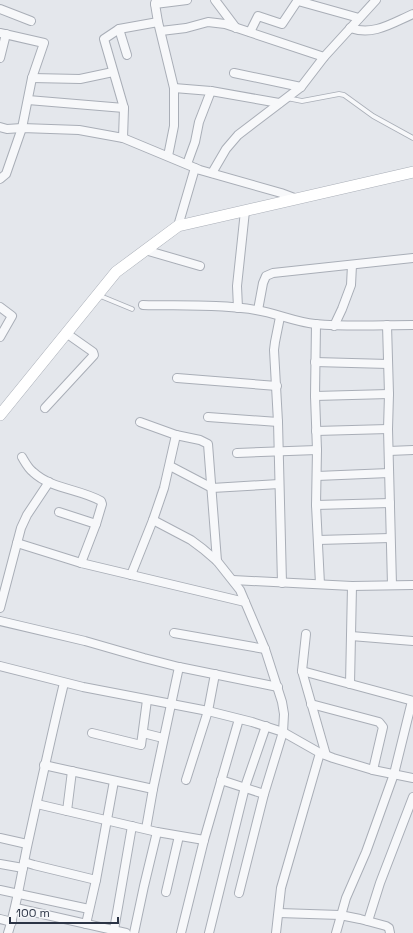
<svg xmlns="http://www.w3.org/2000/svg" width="413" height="933" font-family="'Space Grotesk',sans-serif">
<rect width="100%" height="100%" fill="#e4e7ec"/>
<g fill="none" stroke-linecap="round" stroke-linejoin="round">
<defs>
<g id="lane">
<polyline points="287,98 302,101 339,94 344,95 373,116 413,138"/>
<polyline points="98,295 132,309"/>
</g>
<g id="street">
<polyline points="156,0 155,4 158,22 174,88 174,126 168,156"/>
<polyline points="215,0 236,28"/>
<polyline points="298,1 359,18"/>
<polyline points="155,4 187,0"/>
<polyline points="0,9 31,21"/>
<path d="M350,28C374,36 392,23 413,14"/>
<polyline points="119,29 127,55"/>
<polyline points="161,31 186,28 208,22 225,24 324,57"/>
<polyline points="250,32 258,16 282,24 298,0"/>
<polyline points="0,33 44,43 32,78 22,128 6,174 0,179"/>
<polyline points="0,58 6,34"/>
<polyline points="234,73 301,87"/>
<polyline points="32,78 80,79 113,72"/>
<polyline points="174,88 211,91 279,103"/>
<polyline points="28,100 124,108"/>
<polyline points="0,127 7,129 22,128 79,130 123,138 200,170 281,193 297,199"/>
<polyline points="123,138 124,108 104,39 119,29 158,22"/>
<polyline points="187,164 195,142 199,122 211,91"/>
<polyline points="212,173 226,149 238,135 301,87 324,57 376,0"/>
<polyline points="178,226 195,168"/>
<polyline points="145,250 200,266"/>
<path d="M143,305C179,306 221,304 256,310C276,313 295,322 315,324C348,327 381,325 413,325"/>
<polyline points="0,307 12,316 0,337"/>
<polyline points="238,308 237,286 245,211"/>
<polyline points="258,310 263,283 266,276 273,273 413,258"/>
<polyline points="280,317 275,342 274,350 278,422 282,583"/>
<polyline points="316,324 315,396 317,450 316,505 320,584"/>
<polyline points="387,325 389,394 388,429 392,585"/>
<polyline points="334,326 342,309 351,285 352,265"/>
<polyline points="315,362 388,364"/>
<polyline points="177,378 277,386"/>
<polyline points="315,396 389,394"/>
<polyline points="45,408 94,355 93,352 66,333"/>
<polyline points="208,417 278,422"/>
<polyline points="140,422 176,435 200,440 208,444 217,561"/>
<polyline points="316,431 388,429"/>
<polyline points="389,451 413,450"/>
<polyline points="237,453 317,450"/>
<path d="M22,457C25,462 28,468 33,472C51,489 80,489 101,501L102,504L96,524L81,563"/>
<polyline points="170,466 212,488 279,484"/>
<polyline points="317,476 389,473"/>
<polyline points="316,505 390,503"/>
<polyline points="59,512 96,524"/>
<polyline points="153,520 191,540 203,549 217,561 240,590 265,649 282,702 284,714 283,732 264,794 239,893"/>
<polyline points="318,540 390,538"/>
<polyline points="17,543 81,563 245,602"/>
<polyline points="131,575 153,520 164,488 176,435"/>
<polyline points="233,580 352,586 413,585"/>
<polyline points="0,608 21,528 27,515 49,482"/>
<polyline points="0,621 85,641 144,658 179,667 278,687"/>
<polyline points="174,633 265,649"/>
<polyline points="306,634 302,671 326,755"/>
<polyline points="351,636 413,641"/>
<polyline points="0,666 83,687 208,711 252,722 283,732 320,753 333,758 373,770 413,778"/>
<polyline points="302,671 413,701"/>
<polyline points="350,684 352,586"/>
<polyline points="311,704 379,722 383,727 373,770"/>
<polyline points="92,733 141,745 147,700"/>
<polyline points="143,733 163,738"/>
<polyline points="44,765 153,789"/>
<polyline points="186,780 208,711 215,674"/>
<polyline points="221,780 264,794"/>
<polyline points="37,804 157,832 204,840"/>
<polyline points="67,811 72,771"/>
<polyline points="146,829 153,789 179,667"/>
<polyline points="0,838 27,844"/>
<polyline points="24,862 34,865 96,880"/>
<polyline points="0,864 23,868"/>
<polyline points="0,890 89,909"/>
<polyline points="166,892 179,836"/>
<polyline points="16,908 126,933"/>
<polyline points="279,913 340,915 360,919 386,926 389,928 390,933"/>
<polyline points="0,919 12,922"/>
<polyline points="368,921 380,883 413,797"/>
<polyline points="86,924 96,880 114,781"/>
<polyline points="114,930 132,826"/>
<path d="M8,933C17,905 21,876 27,847C39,792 51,737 64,683"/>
<polyline points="134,933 144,886 157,832"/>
<polyline points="181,933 204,840 239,719"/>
<polyline points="209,933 245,787 266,726"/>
<polyline points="276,933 281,888 320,753"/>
<polyline points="336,933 346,898 366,852 394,774 412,701"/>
</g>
<polyline id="secondary" points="0,415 116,272 178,226 413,172"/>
</defs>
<use href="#lane" stroke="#a9aeb7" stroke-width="5.5"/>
<use href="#street" stroke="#a9aeb7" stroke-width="10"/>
<use href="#secondary" stroke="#a9aeb7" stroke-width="12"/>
<use href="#lane" stroke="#f7f8fa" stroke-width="4"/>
<use href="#street" stroke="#f7f8fa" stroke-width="8"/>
<use href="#secondary" stroke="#fff" stroke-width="11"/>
</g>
<path d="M10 917v6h108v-6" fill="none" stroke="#2b3445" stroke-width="2"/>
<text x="16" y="917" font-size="12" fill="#2b3445" stroke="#f4f6f9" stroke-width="3" paint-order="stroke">100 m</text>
</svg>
